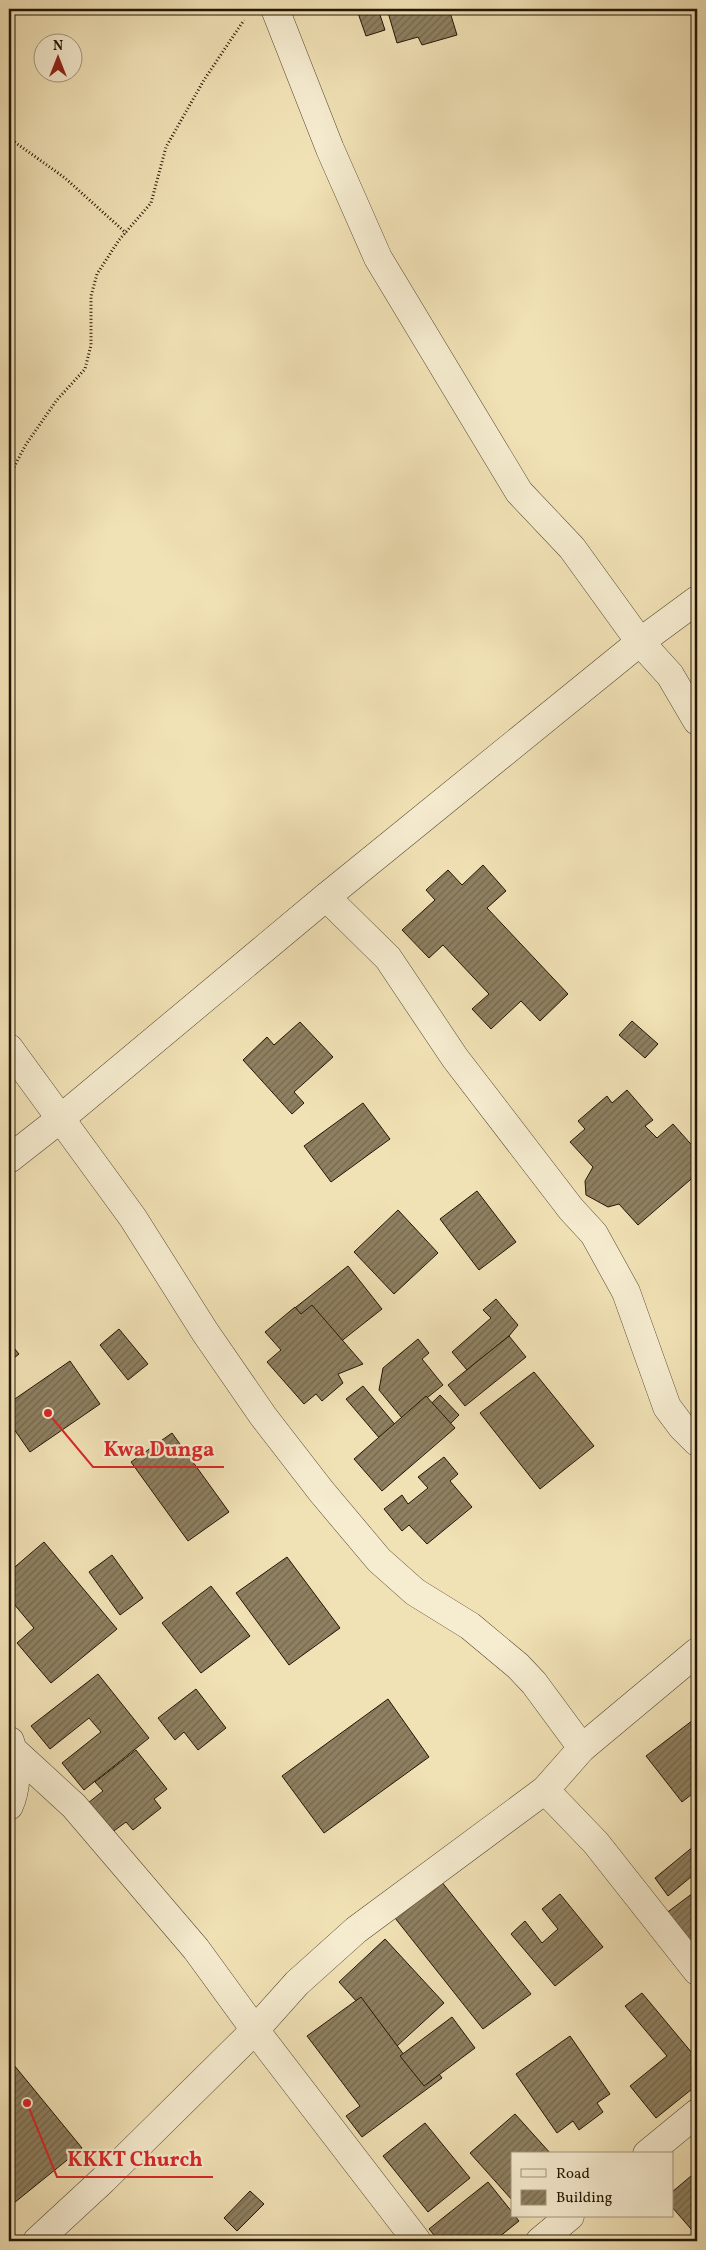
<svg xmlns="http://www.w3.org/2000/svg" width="706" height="2250" font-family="Vollkorn,serif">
<defs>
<pattern id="building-hatch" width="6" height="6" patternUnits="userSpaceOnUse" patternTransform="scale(1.25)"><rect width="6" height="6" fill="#8e8061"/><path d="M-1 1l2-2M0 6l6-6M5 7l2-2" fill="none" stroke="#74684e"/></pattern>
</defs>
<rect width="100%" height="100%" fill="#f1e2b6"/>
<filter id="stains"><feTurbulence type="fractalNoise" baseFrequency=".004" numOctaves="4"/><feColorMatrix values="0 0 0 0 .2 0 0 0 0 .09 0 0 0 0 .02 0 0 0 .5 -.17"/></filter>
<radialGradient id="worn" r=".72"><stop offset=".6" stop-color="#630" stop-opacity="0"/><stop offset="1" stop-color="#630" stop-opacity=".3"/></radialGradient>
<g fill="url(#building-hatch)" stroke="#231504">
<polygon points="370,9 378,9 385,30 366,36 358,13"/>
<polygon points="387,9 449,9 457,35 422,45 418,37 397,43"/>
<polygon points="483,865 506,891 487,908 568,994 540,1021 521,1001 491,1029 472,1009 489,994 443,945 429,958 402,930 435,900 426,890 448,870 462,885"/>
<polygon points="632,1021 658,1044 645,1058 619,1035"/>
<polygon points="300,1022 333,1057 294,1092 304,1103 292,1114 243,1060 267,1037 274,1045"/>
<polygon points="627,1090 653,1120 645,1126 657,1138 673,1124 697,1151 697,1174 638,1225 619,1204 608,1207 586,1195 585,1181 593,1167 570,1142 585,1129 578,1121 607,1096 612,1103"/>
<polygon points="363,1103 390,1139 331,1182 304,1146"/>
<polygon points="477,1191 516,1242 479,1270 440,1219"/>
<polygon points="398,1210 438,1253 394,1294 354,1252"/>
<polygon points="348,1266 382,1309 325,1354 291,1311"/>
<polygon points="496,1299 518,1325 509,1336 467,1370 452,1352 491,1318 483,1310"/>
<polygon points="312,1305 363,1364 338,1374 343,1383 322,1401 316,1394 304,1404 267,1362 281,1350 265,1332 295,1307 301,1314"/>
<polygon points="119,1329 148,1364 128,1380 100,1345"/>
<polygon points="509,1336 526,1357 465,1406 448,1385"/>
<polygon points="418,1339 429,1353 422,1359 443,1385 402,1418 379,1390 383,1368"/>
<polygon points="9,1342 19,1354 9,1362"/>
<polygon points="70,1361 100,1404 30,1452 9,1422 9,1403"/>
<polygon points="534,1372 594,1446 540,1489 480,1413"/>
<polygon points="363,1386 397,1427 381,1440 346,1399"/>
<polygon points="440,1395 459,1415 423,1451 403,1431"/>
<polygon points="426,1396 455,1428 382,1491 354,1459"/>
<polygon points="172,1433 229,1512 188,1541 131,1462"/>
<polygon points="444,1457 458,1474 450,1481 472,1507 427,1544 409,1525 402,1531 384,1509 402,1495 408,1504 428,1488 418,1477"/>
<polygon points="44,1542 117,1629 51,1683 17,1643 34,1628 9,1598 9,1572"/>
<polygon points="112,1555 143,1598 120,1615 89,1572"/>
<polygon points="287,1557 340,1628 289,1665 236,1593"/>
<polygon points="211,1586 250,1636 201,1673 162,1623"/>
<polygon points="98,1674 149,1738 84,1790 62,1763 101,1732 89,1718 50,1749 31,1726"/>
<polygon points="196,1689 226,1728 198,1750 184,1732 175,1740 158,1718"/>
<polygon points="388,1699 429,1757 324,1833 282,1776"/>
<polygon points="697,1717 697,1790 682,1802 646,1756"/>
<polygon points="136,1750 167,1789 154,1799 161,1808 133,1830 126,1822 111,1833 88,1803 103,1791 95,1782"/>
<polygon points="694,1846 697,1850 697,1872 668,1896 655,1878"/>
<polygon points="441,1881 531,1994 483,2029 395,1918"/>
<polygon points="697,1890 697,1966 661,1917"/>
<polygon points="560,1894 603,1947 555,1986 511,1934 525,1921 542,1943 558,1929 542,1909"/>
<polygon points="385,1939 444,2003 397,2046 339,1982"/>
<polygon points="642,1993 697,2059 697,2085 656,2118 630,2086 667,2056 625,2006"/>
<polygon points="361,1997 410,2063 424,2053 442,2078 362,2137 346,2116 360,2106 307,2036"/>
<polygon points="452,2017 475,2048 424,2086 400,2056"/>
<polygon points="570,2036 610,2094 597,2103 603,2112 579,2130 573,2121 557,2133 516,2074"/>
<polygon points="9,2059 82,2148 9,2207"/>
<polygon points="515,2114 551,2154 512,2154 512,2200 470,2153"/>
<polygon points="425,2123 470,2178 428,2212 383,2156"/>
<polygon points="697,2171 697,2236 672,2207 672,2192"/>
<polygon points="488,2182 512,2212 512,2216 515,2216 519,2221 494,2241 439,2241 429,2229"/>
<polygon points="250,2191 264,2204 237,2231 224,2218"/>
</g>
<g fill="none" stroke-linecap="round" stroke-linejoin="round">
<defs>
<g id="minor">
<polyline points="275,9 330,149 378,258 519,492 572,548 640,642 670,675 697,721"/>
<polyline points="326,897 388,958 455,1058 571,1209 594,1234 626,1292 667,1407 682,1427 697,1442"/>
<polyline points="9,1048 133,1218 205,1332 263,1416 321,1491 379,1560 415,1592 470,1626 518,1666 534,1683 582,1748"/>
<polyline points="9,1159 60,1119 326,897 640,642 697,600"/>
<polyline points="13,1750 74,1806 196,1949 255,2030 417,2241"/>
<polyline points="545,1790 596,1843 697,1971"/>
<path d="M9,1806C18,1786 17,1761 10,1741"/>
<polyline points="647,2154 697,2113"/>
<polyline points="37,2241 103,2180 255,2030 297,1983 356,1930 545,1790 582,1748 697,1652"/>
<polyline points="540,2241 570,2216"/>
</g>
</defs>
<use href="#minor" stroke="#564830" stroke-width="29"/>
<g stroke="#231504" stroke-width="3" stroke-dasharray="1 2.5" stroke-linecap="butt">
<polyline points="9,138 65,178 126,233"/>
<polyline points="9,472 14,467 25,446 56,401 85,369 91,345 91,296 97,274 119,240 151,203 166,147 204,80 244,20"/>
</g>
<use href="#minor" stroke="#f6ecd0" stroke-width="28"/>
</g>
<path fill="none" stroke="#d62828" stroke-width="2" d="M48 1413L93 1467H224M27 2103L57 2177H213"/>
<g fill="#d62828" stroke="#f6ecd0" stroke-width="2">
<circle cx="48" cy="1413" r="5"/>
<circle cx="27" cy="2103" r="5"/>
</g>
<g font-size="21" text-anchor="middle" font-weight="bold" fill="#d62828" stroke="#f6ecd0" stroke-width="4.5" stroke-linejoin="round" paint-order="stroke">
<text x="159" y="1456">Kwa Dunga</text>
<text x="135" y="2166">KKKT Church</text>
</g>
<rect width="706" height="2250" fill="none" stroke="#f1e2b6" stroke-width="30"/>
<rect x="10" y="10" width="686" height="2230" fill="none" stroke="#231504" stroke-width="2.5"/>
<rect x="15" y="15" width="676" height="2220" fill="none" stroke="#231504"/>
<rect x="511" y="2152" width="162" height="65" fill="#f6ecd0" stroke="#a2967e"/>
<rect x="521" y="2169" width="25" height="8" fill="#f6ecd0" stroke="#a2967e"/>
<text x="556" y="2178" font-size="15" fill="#231504">Road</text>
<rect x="521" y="2190" width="25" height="15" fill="url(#building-hatch)" stroke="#a2967e"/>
<text x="556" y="2202" font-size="15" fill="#231504">Building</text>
<g transform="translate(58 58)"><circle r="24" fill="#f6ecd0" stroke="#a2967e"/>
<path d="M0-4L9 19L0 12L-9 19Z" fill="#8f2418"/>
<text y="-8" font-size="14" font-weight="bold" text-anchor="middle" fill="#231504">N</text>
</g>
<rect width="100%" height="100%" filter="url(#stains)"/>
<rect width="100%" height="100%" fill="url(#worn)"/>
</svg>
